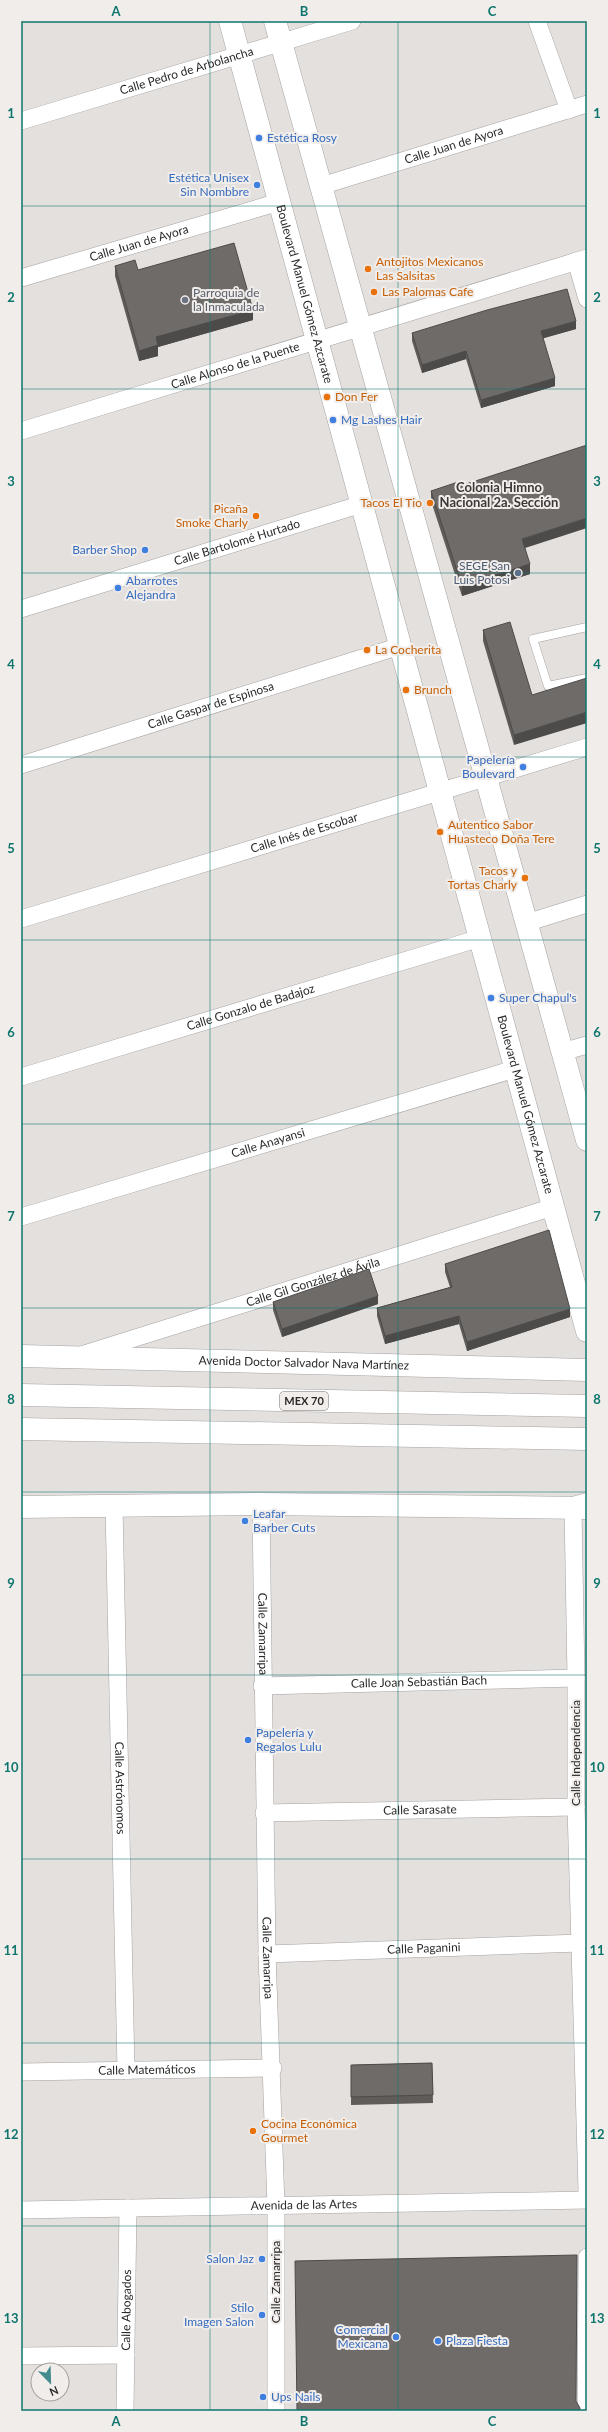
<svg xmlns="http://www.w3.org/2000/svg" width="608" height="2432" font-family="Lato,sans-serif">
<rect width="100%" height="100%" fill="#e3e0de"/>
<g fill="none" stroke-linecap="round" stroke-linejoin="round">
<defs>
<polyline id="lane" points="587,627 533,639 548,686 587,678"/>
<g id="street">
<polyline points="537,21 569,110"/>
<path id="s1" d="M21,121L352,21"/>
<path id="s2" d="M321,186L587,104"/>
<polyline points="576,261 587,299"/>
<path id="s3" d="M21,278L279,202"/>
<path id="s4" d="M21,431L587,258"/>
<path id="s5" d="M21,609L362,504"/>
<path id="s6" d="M21,765L400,646"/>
<path id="s7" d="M21,919L587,747"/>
<polyline points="526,923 587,904"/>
<polyline points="562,1052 587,1045"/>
<path id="s8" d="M21,1077L480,938"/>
<path id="s9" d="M21,1217L515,1069"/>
<path id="s10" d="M84,1354L553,1207"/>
<path id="s11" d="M261,1504L267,1954L276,2205V2411"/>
<path id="s12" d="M114,1506L126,2071"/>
<polyline points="573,1508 576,1678 576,1807 587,2191"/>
<path id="s13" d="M262,1686L576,1678"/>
<path id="s14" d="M264,1813L576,1807"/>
<path id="s15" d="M267,1954L580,1943"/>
<path id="s16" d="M21,2072L273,2068"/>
<path id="s17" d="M21,2210L587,2200"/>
<polyline points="21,2356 126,2355"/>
<path id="s18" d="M125,2411L128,2208"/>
<polyline points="586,2411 587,2257"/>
</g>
<g id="secondary">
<path id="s19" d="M230,21L587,1331"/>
<polyline points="275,21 587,1140"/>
<path id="s20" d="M21,1356L587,1370"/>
<polyline points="21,1507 261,1504 587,1508"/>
</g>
<g id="highway">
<polyline points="21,1395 587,1406"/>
<polyline points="21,1429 587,1439"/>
<polyline points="573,1508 587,1504"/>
</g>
</defs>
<use href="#lane" stroke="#a6a2a1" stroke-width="9"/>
<use href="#street" stroke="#a6a2a1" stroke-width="18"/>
<use href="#secondary" stroke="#a6a2a1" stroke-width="23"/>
<use href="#highway" stroke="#a6a2a1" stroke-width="23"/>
<use href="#lane" stroke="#fff" stroke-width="8"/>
<use href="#street" stroke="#fff" stroke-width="17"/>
<use href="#secondary" stroke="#fff" stroke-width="22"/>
<use href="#highway" stroke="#fff" stroke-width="22"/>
</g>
<g fill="#5f5c5a">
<polygon points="115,266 138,270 253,320 158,347 158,356 139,361 115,276"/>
<polygon points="576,329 543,338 555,386 481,408 466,359 422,373 412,341 412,333"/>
<polygon points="460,486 525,548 530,574 462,596 431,501 431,491"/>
<polygon points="483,630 532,695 514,745 483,641"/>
<polygon points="445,1264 570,1317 467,1351 459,1324 385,1344 377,1316 377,1308 450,1287 445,1272"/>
<polygon points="273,1302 378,1304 282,1337 273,1310"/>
<polygon points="432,2063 433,2103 351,2105 351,2065"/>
</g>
<g fill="#4d4b4a">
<polygon points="253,310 253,320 158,347 158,356 139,361 139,351 156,337"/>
<polygon points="576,321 576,329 541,339 541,331"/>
<polygon points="466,351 466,359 422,373 422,365"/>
<polygon points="555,378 555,386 481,408 481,400"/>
<polygon points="587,518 587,528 522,549 522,539"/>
<polygon points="530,564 530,574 462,596 462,586"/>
<polygon points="587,712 587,723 514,745 514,735"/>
<polygon points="378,1296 378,1304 282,1337 282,1329"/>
<polygon points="570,1309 570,1317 467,1351 467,1342"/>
<polygon points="459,1316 459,1324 385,1344 385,1336"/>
</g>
<g fill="#6e6b69" stroke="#4d4b4a">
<polygon points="234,243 253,310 156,337 158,345 139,351 115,266 135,260 138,270"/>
<polygon points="567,289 576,321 541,331 555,378 481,400 466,351 422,365 412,333 487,310"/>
<polygon points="587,445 587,518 522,539 530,564 462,586 431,491 458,482 460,486"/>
<polygon points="510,622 532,695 587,678 587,712 514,735 483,630"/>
<polygon points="549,1230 570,1309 467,1342 459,1316 385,1336 377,1308 452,1287 445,1264"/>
<polygon points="369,1269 378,1296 282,1329 273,1302"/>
<polygon points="432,2063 433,2095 351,2097 351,2065"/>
<polygon points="577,2255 576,2401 580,2408 580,2411 297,2411 295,2261"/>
</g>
<path fill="none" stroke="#0f766e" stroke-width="1" stroke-opacity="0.55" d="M210,21V2411M398,21V2411M21,206H587M21,389H587M21,573H587M21,757H587M21,940H587M21,1124H587M21,1308H587M21,1492H587M21,1675H587M21,1859H587M21,2043H587M21,2226H587"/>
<g fill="#3f7fe0" stroke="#f1edeb" stroke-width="1.5">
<circle cx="259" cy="138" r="4"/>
<circle cx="257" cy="185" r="4"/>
<circle cx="333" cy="420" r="4"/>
<circle cx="145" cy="550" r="4"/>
<circle cx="118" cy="588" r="4"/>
<circle cx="523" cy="767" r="4"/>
<circle cx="491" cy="998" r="4"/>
<circle cx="245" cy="1521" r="4"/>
<circle cx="248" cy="1740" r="4"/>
<circle cx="262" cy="2259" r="4"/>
<circle cx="262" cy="2315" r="4"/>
<circle cx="396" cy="2337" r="4"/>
<circle cx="438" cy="2341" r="4"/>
<circle cx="263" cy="2397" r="4"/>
</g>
<g fill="#e8710a" stroke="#f1edeb" stroke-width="1.5">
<circle cx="368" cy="269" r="4"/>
<circle cx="374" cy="292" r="4"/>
<circle cx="327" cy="397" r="4"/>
<circle cx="430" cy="503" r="4"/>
<circle cx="256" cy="516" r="4"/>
<circle cx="367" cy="650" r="4"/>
<circle cx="406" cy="690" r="4"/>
<circle cx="440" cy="832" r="4"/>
<circle cx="525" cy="878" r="4"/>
<circle cx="253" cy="2131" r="4"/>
</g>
<circle fill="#6b7280" stroke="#f1edeb" stroke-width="1.5" cx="185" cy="300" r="4"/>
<circle fill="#5c6f8a" stroke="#f1edeb" stroke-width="1.5" cx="518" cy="573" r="4"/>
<g text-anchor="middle" stroke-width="4" stroke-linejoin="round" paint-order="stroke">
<rect fill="#f1edeb" stroke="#666463" stroke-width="1" x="280" y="1392" width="48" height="18" rx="3"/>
<g font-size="11" font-weight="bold" fill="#2b2a29">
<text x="304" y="1405">MEX 70</text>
</g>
<g font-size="12" fill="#2b2a29" stroke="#f1edeb">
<text dy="4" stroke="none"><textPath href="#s1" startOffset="173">Calle Pedro de Arbolancha</textPath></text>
<text dy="4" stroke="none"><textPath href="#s2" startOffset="139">Calle Juan de Ayora</textPath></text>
<text dy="4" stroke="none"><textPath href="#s3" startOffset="123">Calle Juan de Ayora</textPath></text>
<text dy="4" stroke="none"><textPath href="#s19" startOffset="283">Boulevard Manuel Gómez Azcarate</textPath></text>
<text dy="4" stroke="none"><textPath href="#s4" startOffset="224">Calle Alonso de la Puente</textPath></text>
<text dy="4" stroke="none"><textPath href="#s5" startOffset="226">Calle Bartolomé Hurtado</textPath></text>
<text dy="4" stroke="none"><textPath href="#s6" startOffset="199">Calle Gaspar de Espinosa</textPath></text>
<text dy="4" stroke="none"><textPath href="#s7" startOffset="296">Calle Inés de Escobar</textPath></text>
<text dy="4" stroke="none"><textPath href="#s8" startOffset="240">Calle Gonzalo de Badajoz</textPath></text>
<text dy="4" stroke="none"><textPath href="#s19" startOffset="1123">Boulevard Manuel Gómez Azcarate</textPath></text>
<text dy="4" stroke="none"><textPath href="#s9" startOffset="258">Calle Anayansi</textPath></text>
<text dy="4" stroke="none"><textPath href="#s10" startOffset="240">Calle Gil González de Ávila</textPath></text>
<text dy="4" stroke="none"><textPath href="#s20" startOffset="283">Avenida Doctor Salvador Nava Martínez</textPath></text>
<text dy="4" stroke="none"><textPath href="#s11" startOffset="130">Calle Zamarripa</textPath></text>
<text dy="4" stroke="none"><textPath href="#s13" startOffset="157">Calle Joan Sebastián Bach</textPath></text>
<text transform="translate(576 1753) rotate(-90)" y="4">Calle Independencia</text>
<text dy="4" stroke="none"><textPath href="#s12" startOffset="282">Calle Astrónomos</textPath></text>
<text dy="4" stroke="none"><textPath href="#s14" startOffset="156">Calle Sarasate</textPath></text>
<text dy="4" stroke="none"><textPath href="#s15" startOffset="157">Calle Paganini</textPath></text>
<text dy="4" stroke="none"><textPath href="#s11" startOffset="454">Calle Zamarripa</textPath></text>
<text dy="4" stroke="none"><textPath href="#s16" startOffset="126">Calle Matemáticos</textPath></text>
<text dy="4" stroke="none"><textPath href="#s17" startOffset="283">Avenida de las Artes</textPath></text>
<text transform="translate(276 2282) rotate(-90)" y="4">Calle Zamarripa</text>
<text dy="4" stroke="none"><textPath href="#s18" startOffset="101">Calle Abogados</textPath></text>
</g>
<g font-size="12" fill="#366cbe" stroke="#f1edeb" text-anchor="start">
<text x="267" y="142">Estética Rosy</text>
<text x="249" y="182" text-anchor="end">Estética Unisex<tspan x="249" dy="14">Sin Nombbre</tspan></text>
<text x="341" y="424">Mg Lashes Hair</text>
<text x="137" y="554" text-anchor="end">Barber Shop</text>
<text x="126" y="585">Abarrotes<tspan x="126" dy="14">Alejandra</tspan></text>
<text x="515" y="764" text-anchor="end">Papelería<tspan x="515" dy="14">Boulevard</tspan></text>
<text x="499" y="1002">Super Chapul's</text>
<text x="253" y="1518">Leafar<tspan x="253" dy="14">Barber Cuts</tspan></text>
<text x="256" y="1737">Papelería y<tspan x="256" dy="14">Regalos Lulu</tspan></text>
<text x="254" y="2263" text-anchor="end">Salon Jaz</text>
<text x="254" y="2312" text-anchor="end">Stilo<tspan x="254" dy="14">Imagen Salon</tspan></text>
<text x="388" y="2334" text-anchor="end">Comercial<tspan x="388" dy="14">Mexicana</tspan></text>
<text x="446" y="2345">Plaza Fiesta</text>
<text x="271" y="2401">Ups Nails</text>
</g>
<g font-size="12" fill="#c56008" stroke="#f1edeb" text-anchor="start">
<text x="376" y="266">Antojitos Mexicanos<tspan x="376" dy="14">Las Salsitas</tspan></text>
<text x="382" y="296">Las Palomas Cafe</text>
<text x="335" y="401">Don Fer</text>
<text x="422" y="507" text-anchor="end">Tacos El Tio</text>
<text x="248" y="513" text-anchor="end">Picaña<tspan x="248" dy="14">Smoke Charly</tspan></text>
<text x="375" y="654">La Cocherita</text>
<text x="414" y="694">Brunch</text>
<text x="448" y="829">Autentico Sabor<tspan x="448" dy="14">Huasteco Doña Tere</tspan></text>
<text x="517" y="875" text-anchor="end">Tacos y<tspan x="517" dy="14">Tortas Charly</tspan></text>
<text x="261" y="2128">Cocina Económica<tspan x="261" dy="14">Gourmet</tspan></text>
</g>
<g font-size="12" fill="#5b616d" stroke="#f1edeb" text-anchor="start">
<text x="193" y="297">Parroquia de<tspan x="193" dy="14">la Inmaculada</tspan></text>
</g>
<g font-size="12" fill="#4e5e75" stroke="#f1edeb" text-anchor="end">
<text x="510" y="570">SEGE San<tspan x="510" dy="14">Luis Potosi</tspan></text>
</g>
<g font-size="13" font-weight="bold" fill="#3b3837" stroke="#f1edeb">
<text x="499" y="492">Colonia Himno<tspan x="499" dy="15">Nacional 2a. Sección</tspan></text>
</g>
</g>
<rect width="608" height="2432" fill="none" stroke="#f1edeb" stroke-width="44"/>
<g transform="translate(50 2382) rotate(157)"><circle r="19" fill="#f1edeb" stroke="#a29f9d"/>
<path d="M0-3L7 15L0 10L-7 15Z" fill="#438b8c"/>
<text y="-6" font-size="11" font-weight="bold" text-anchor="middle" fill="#2b2a29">N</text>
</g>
<rect x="22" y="22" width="564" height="2388" fill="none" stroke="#0f766e" stroke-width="1.5"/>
<g font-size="13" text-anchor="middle" font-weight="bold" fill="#0f766e">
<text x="116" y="16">A</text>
<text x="304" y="16">B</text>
<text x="492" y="16">C</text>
<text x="11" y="118">1</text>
<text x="597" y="118">1</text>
<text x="11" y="302">2</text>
<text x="597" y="302">2</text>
<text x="11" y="486">3</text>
<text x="597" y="486">3</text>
<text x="11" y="669">4</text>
<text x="597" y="669">4</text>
<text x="11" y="853">5</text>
<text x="597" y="853">5</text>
<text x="11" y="1037">6</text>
<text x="597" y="1037">6</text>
<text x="11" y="1221">7</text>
<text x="597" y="1221">7</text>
<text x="11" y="1404">8</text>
<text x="597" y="1404">8</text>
<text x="11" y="1588">9</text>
<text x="597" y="1588">9</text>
<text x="11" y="1772">10</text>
<text x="597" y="1772">10</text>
<text x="11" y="1955">11</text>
<text x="597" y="1955">11</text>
<text x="11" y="2139">12</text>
<text x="597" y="2139">12</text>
<text x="11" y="2323">13</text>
<text x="597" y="2323">13</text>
<text x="116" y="2426">A</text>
<text x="304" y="2426">B</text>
<text x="492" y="2426">C</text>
</g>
</svg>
